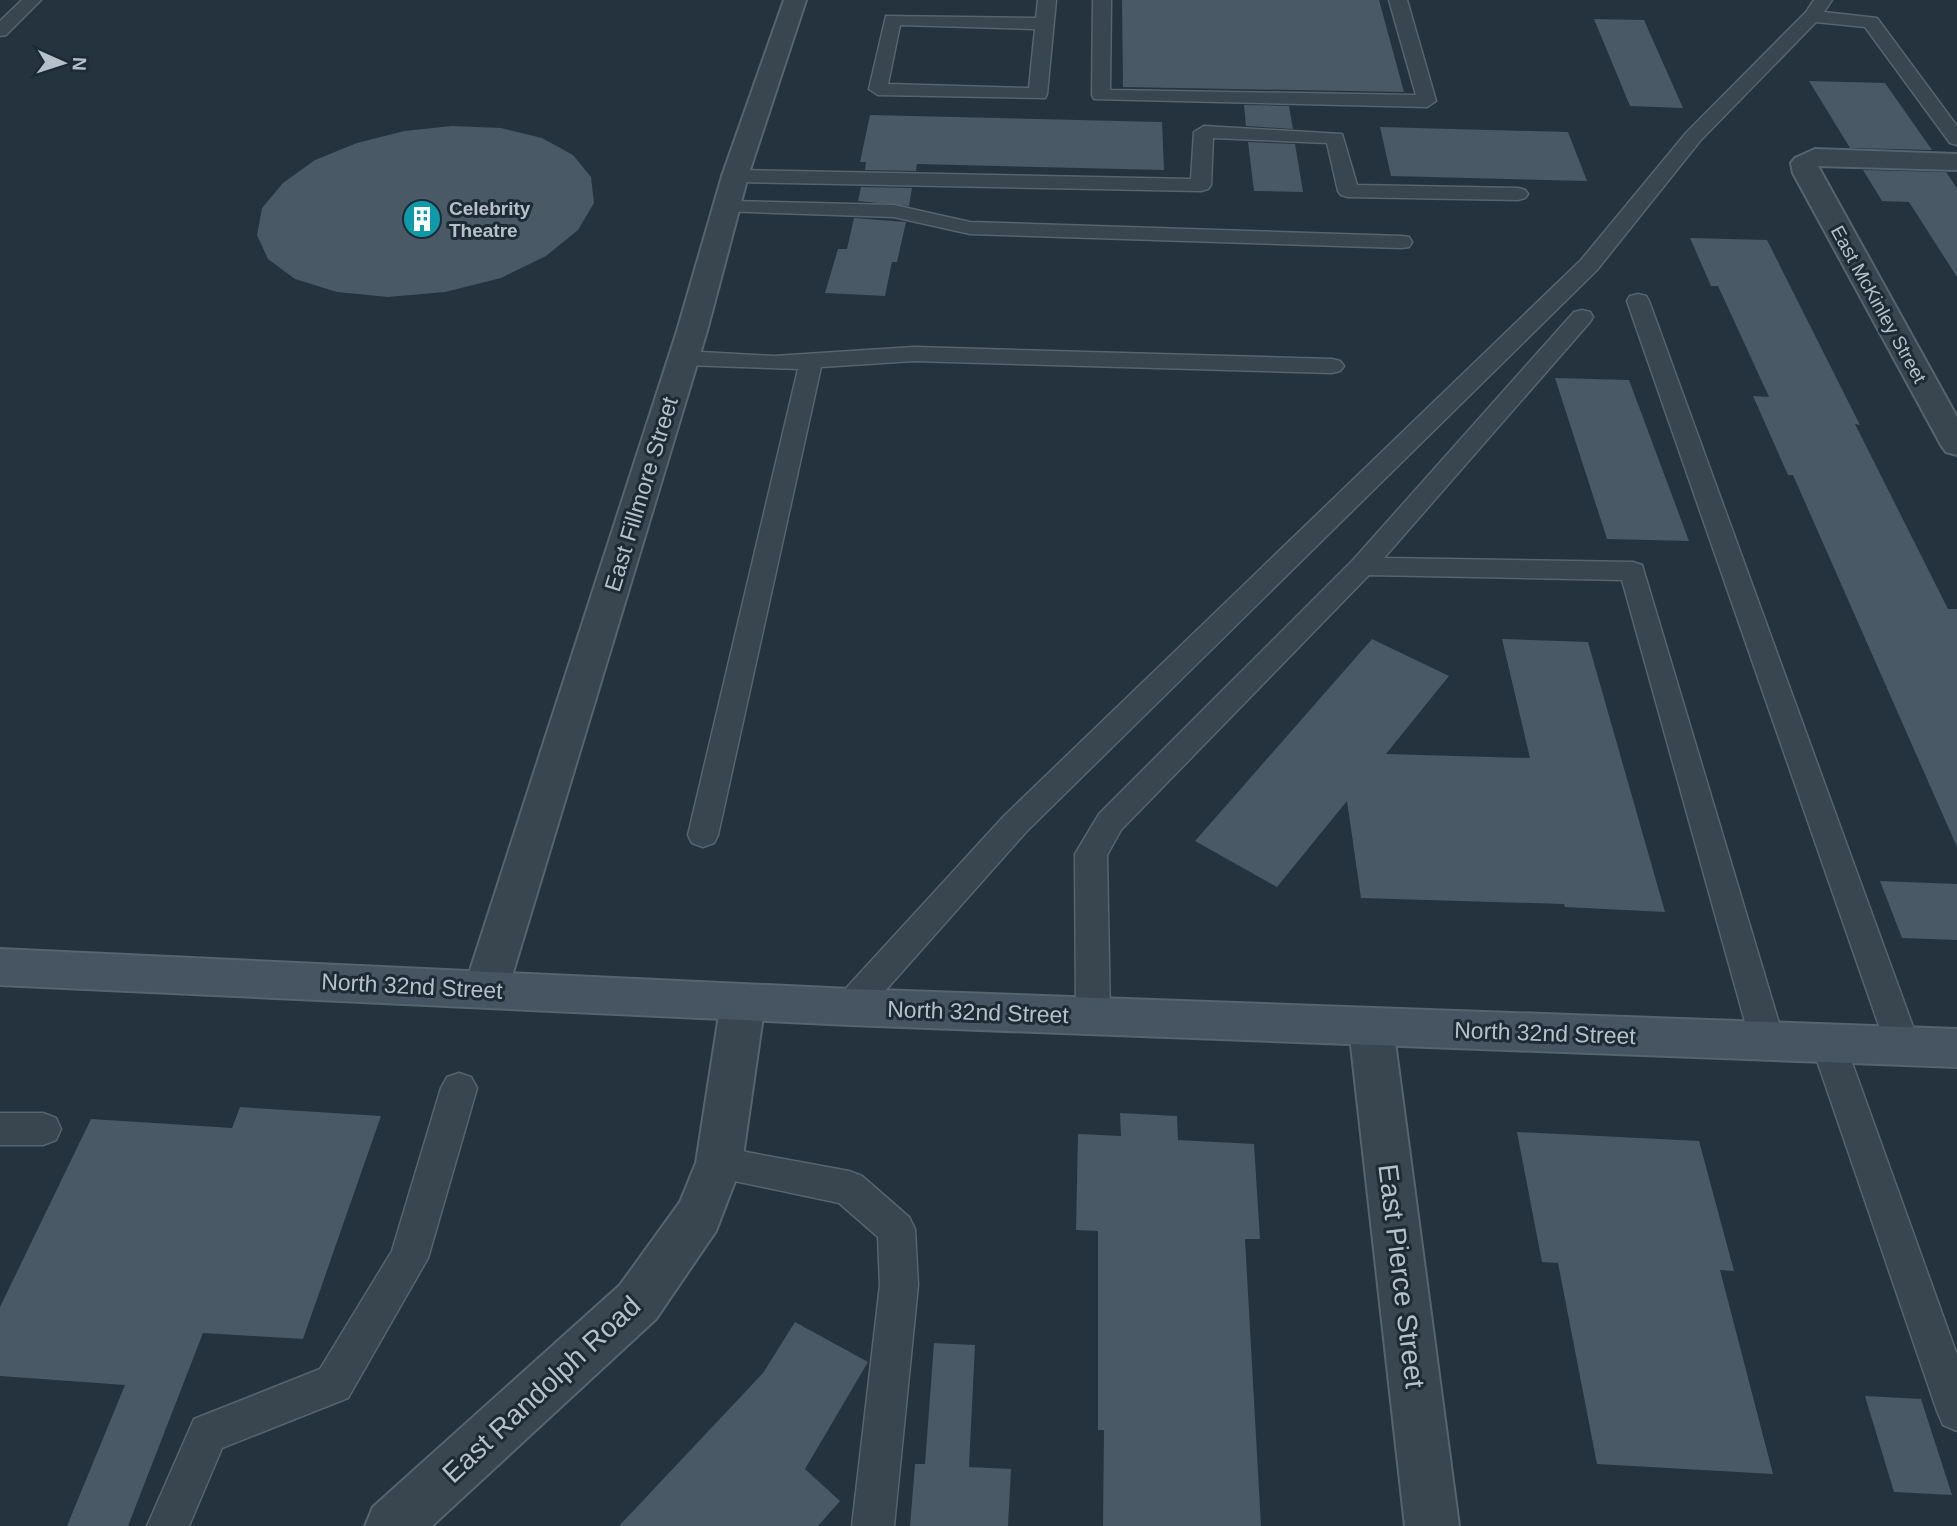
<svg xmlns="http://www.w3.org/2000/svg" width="1957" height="1526" font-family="Helvetica,sans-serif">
<rect width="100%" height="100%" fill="#25333f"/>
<g fill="#495965">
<polygon points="1122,0 1379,0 1404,92 1123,87"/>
<polygon points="1594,19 1644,20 1683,108 1630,106"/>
<polygon points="1809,81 1885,83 1932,150 1850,148"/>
<polygon points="1244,105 1289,106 1293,129 1246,126"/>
<polygon points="870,115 1162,122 1164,170 917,164 916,171 865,170 866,162 860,162"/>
<polygon points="452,126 501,128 542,138 573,155 591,177 594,203 578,230 546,256 501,278 445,292 388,297 337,292 295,279 268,259 257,235 262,208 283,183 315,160 357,143 404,131"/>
<polygon points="1380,127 1568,132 1587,181 1391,176"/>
<polygon points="1248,142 1295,144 1303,192 1254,191"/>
<polygon points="1863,170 1946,172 1957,188 1957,277 1909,202 1882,201"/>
<polygon points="861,187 912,188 909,206 858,201"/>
<polygon points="854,218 906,222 897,262 892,262 885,296 825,293 838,249 847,249"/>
<polygon points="1690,238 1767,240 1860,425 1855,424 1948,609 1957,609 1957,847 1793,475 1788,475 1753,396 1769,397 1718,286 1711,286"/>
<polygon points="1555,378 1629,380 1689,541 1607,539"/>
<polygon points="1372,639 1449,676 1386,754 1530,758 1502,639 1588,642 1665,912 1565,907 1564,904 1361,898 1347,801 1277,887 1195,841"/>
<polygon points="1880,881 1957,884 1957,940 1902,938"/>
<polygon points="240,1107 381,1116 303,1339 203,1333 128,1526 67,1526 125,1385 0,1376 0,1307 91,1119 232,1128"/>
<polygon points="1120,1113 1177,1116 1178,1140 1254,1144 1260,1239 1245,1239 1261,1526 1103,1526 1104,1430 1098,1430 1098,1231 1076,1230 1078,1134 1121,1136"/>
<polygon points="1517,1132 1699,1141 1734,1271 1720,1270 1773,1474 1597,1464 1558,1263 1542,1262"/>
<polygon points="795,1322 868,1362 805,1469 840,1501 818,1526 619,1526 763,1373"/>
<polygon points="934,1343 975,1345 969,1467 1011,1469 1008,1526 910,1526 915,1464 925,1464"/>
<polygon points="1865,1396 1921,1399 1952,1495 1894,1492"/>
</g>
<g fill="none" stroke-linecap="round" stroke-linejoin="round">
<defs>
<g id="service">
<polygon points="22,0 41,0 6,35 0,36 0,21"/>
<path d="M1038,0H1056L1047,94L1045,98L878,95L869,89L886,16L1036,18ZM900,25L1035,29L1029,88L888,84Z"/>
<polygon points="1093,0 1111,0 1110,90 1416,95 1389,0 1407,0 1436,101 1427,107 1094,99 1092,95"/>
<polygon points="1814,0 1832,0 1824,12 1877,18 1957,126 1957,145 1950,143 1865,27 1816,22 1700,141 1597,270 1026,832 862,1017 850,1021 838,1017 833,1007 838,997 1004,816 1581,260 1686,133 1806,12"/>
<polygon points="1204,126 1342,134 1357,185 1518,188 1525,190 1528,194 1525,198 1518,200 1348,197 1341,195 1338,191 1327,143 1213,138 1211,185 1208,189 1201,191 735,182 728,180 725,176 728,172 735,170 1191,179 1194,132"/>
<polygon points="728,201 894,205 970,222 1401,236 1409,237 1412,242 1409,247 1401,248 970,234 894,217 721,211 718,207 721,203"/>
<polygon points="1638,294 1646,296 1649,301 1920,1046 1915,1056 1903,1061 1891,1056 1886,1046 1627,301 1630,296"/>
<polygon points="1582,310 1590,312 1593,317 1590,322 1384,558 1633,562 1642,565 1784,1040 1779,1050 1767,1055 1755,1050 1750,1040 1622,580 1369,575 1121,830 1107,855 1110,1017 1105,1027 1093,1031 1081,1027 1076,1017 1075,854 1099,814 1353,560 1574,312"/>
<polygon points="914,347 1332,359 1340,361 1344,366 1340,371 1332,373 914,361 821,367 718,835 714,843 703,847 692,843 688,835 798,369 683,365 675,363 671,358 675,353 683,351 774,356"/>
<polygon points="1828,1028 1840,1033 1845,1043 1957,1355 1957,1431 1943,1425 1937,1411 1811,1043 1816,1033"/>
<polygon points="459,1073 471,1077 477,1088 428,1258 348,1398 222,1448 189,1526 147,1526 194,1419 320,1369 392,1251 441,1088 447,1077"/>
<polygon points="0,1113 43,1113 56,1118 61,1129 56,1140 43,1145 0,1145"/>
<polygon points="719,1147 849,1171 862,1176 909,1217 915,1229 918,1285 894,1526 852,1526 880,1285 878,1237 839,1203 706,1175 701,1163 706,1151"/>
</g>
<g id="minor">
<polygon points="784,0 806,0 748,176 707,331 508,989 501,1002 486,1007 471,1002 464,989 677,331 722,176"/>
<polygon points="1815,149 1957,154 1957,170 1818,166 1957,417 1957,455 1946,452 1941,445 1793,173 1791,163 1795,158"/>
<polygon points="743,984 758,989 765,1002 742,1163 716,1231 656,1319 432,1526 365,1526 373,1507 620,1285 680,1202 696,1163 721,1002 728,989"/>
<polygon points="1371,1008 1387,1014 1393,1027 1459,1526 1405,1526 1349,1027 1355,1014"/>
</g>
<polygon id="secondary" points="0,949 850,989 1957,1029 1957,1067 850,1025 0,985"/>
</defs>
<use href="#service" stroke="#57636d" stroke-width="3"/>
<use href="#minor" stroke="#57636d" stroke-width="4"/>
<use href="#secondary" stroke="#57636d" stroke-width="4"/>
<use href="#service" fill="#39454f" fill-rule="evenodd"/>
<use href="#minor" fill="#39454f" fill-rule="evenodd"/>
<use href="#secondary" fill="#475562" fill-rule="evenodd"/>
</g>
<defs>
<symbol id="building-disc" viewBox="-11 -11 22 22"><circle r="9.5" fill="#0f9aa8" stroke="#1e2a34"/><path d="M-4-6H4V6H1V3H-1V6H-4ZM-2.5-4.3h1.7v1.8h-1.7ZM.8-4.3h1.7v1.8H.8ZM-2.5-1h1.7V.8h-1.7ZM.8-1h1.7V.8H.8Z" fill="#fff"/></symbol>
</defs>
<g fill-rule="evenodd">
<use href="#building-disc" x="400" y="197" width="44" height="44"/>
</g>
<g text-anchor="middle" stroke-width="6" stroke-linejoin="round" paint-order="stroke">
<g font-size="19" font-weight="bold" fill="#b6c0ca" stroke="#1e2a34" text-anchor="start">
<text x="449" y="215">Celebrity<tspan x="449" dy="22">Theatre</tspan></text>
</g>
<g font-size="19" fill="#b6c0ca" stroke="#1e2a34">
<text transform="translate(1879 304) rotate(61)" y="7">East McKinley Street</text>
</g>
<g font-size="23" fill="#b6c0ca" stroke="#1e2a34">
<text transform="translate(641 494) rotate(-73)" y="8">East Fillmore Street</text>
<text transform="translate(412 986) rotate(3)" y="8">North 32nd Street</text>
<text transform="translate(978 1012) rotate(2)" y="8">North 32nd Street</text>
<text transform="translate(1545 1033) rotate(2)" y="8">North 32nd Street</text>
</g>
<g font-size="28" fill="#b6c0ca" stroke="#1e2a34">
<text transform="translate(1402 1276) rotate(83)" y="10">East Pierce Street</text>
<text transform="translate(541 1389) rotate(-43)" y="10">East Randolph Road</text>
</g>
</g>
<g transform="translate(63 63) rotate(93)" stroke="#1e2a34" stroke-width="5" paint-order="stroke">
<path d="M0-5L12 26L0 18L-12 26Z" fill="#b6c0ca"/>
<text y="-10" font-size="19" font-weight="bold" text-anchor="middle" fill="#b6c0ca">N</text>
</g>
</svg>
